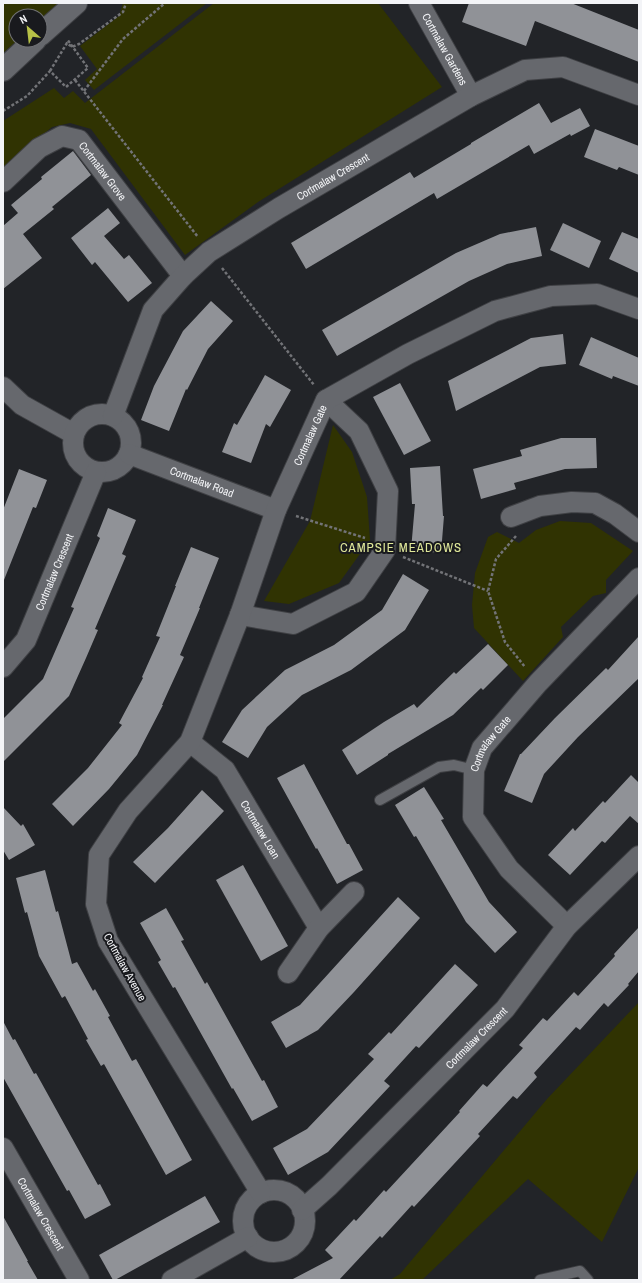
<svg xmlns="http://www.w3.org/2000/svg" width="642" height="1283" font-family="'Archivo Narrow',sans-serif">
<rect width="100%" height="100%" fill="#222428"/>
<g fill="#303302">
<polygon points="3,3 61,3 40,21 40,16 16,16 16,40 18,40 3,53"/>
<polygon points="123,3 207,3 94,90 85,80 97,69 80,46 119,16"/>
<polygon points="214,3 378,3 442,87 258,202 185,255 91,129 70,123 52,127 3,168 3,121 54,88 64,98 73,91 85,103"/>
<polygon points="333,425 352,452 367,497 370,540 339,583 289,604 264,601 310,521"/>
<polygon points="560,521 591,523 633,551 606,580 606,593 593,596 561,627 563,637 523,681 474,628 472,605 475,573 488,537 497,532 519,543 536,530"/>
<polygon points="639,1002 639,1167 602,1242 528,1179 422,1280 390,1280 400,1274 547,1099"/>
</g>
<g fill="#909297">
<polygon points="469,3 571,3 639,30 639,62 535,21 526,46 462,22"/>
<polygon points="539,103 551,123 580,108 590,126 571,136 570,134 534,154 529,145 437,199 434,193 306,269 291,243 410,172 414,178 471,144 471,143"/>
<polygon points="595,129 639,146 639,175 619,167 617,170 584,157"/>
<polygon points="73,151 91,175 52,207 54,209 23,234 42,258 3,289 3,226 18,213 11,205 42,179 41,177"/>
<polygon points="108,208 120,223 104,236 124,259 129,255 152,283 128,302 95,262 92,265 71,238"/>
<polygon points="563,223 601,241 589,268 550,250"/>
<polygon points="536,227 542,256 507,264 469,281 337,356 322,330 456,253 500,234"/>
<polygon points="622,232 639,239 639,273 609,259"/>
<polygon points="211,301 233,321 208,349 187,390 186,389 169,431 141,420 154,386 183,331"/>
<polygon points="563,334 566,364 540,367 456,411 448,381 531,338"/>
<polygon points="591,337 639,358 639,386 613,376 612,379 579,365"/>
<polygon points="265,375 291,390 270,427 266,424 251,463 222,452 234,423 237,425"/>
<polygon points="400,383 431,441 404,455 373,397"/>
<polygon points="561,438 596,438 597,468 565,469 514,483 516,489 481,499 473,469 522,456 520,450"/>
<polygon points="440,466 443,516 444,516 441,553 411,550 415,504 412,504 410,468"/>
<polygon points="19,469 47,480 36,508 33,507 4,580 3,510"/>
<polygon points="108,508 136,520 122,554 126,556 95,629 98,630 86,658 69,696 3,762 3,719 43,679 74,608 71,607 100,538 97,536"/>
<polygon points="191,547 219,558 199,608 200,608 180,655 184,657 162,705 163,705 137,755 109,789 73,826 52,804 88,768 122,725 119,723 143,678 142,677 160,637 156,636 176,586 175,586"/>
<polygon points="403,574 429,590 405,630 351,670 302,695 267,727 248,758 222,742 242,710 285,670 334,645 382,610"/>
<polygon points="639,636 639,678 578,737 544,774 532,803 504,791 520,754 521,754 555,718 606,668 608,670"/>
<polygon points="488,644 508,665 483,690 481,688 453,715 388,754 388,755 357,775 342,750 384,722 414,704 417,708 454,672 456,674"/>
<polygon points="304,764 347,844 349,844 363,870 337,884 317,848 316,849 277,778"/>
<polygon points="631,775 639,783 639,824 630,816 605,843 602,841 570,875 548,855 573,828 575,831 603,801 605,803"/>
<polygon points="424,787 444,819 441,820 489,902 517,932 495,953 466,922 416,836 414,837 395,805"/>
<polygon points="202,790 224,811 155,883 133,862 168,828"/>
<polygon points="3,807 21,826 23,824 35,845 9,860 3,850"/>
<polygon points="243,865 288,946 261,961 216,880"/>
<polygon points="45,870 56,912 58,911 72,964 77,962 93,991 95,989 110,1016 108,1017 132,1061 136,1059 192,1160 166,1175 104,1064 101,1066 86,1040 88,1039 65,996 62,998 39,956 27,912 25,913 16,878"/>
<polygon points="398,897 420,918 354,992 318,1030 286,1048 271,1022 300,1005"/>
<polygon points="166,908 184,940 181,941 205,984 207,982 262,1081 264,1080 278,1107 252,1121 233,1088 232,1089 175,987 173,988 158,962 161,960 140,923"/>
<polygon points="639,927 639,971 628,984 629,985 608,1007 604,1003 580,1030 576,1027 534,1073 537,1077 517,1099 513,1096 478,1134 480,1136 414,1207 412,1205 382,1238 380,1236 339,1280 291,1280 333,1258 325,1250 354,1219 356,1221 384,1190 386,1192 460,1112 459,1111 483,1084 487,1087 523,1048 519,1045 543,1018 547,1021 574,992 578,996 615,956 614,954"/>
<polygon points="455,964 478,985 419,1048 416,1046 384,1081 390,1086 328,1152 288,1175 273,1148 307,1129 374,1059 368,1054 389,1032 391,1034"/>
<polygon points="3,1021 13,1040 15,1039 34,1074 36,1073 98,1185 100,1184 111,1205 85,1219 69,1190 67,1191 3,1077"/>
<polygon points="205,1196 220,1222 115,1280 113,1280 99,1255"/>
<polygon points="3,1216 28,1261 27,1261 38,1280 3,1280"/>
</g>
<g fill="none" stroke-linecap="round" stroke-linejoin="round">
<defs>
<g id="lane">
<polyline points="380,800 439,767 454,765 474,770"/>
<polyline points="540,1280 580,1271 588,1280"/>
</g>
<g id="street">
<path id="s1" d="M419,3L471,96"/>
<path id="s2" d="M3,182L39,148L62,136L79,140L183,276"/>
<polyline points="3,387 22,405 74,434"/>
<circle cx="102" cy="443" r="29"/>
<path id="s3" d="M113,416L153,310L183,276L209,252L279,208L471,96L525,70L563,67L639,95"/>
<path id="s4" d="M129,454L276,510"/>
<polyline points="511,517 540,506 572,502 595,503 615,514 639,532"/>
<polyline points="240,615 293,624 356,592 385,550 388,491 359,431 326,400"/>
<path id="s5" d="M3,667L26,640L96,472"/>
<path id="s6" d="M190,742L225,770L319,928"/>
<path id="s7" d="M567,926L509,869L473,817L474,770L482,748L538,683L639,578"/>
<polyline points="288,973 319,928 354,892"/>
<path id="s8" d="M3,1148L79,1280"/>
<circle cx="274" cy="1221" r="31"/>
<path id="s9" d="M261,1193L108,941L96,904L99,855L128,811L190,742L240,615L276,510L326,400L408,354L495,311L551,296L597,294L639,309"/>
<path id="s10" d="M302,1210L329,1186L505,1009L567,926L639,856"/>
<polyline points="172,1280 248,1237"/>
</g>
<g id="secondary">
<polyline points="40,35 76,3"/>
<polyline points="3,70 35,40"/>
</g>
</defs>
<use href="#lane" stroke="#3f4044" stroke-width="12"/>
<use href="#street" stroke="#3f4044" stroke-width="22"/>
<use href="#secondary" stroke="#3f4044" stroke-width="24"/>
<g stroke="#727377" stroke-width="2.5" stroke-dasharray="3 2" stroke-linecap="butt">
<polyline points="50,71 67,43 72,47 79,44 123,12 126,3"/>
<polyline points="75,80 198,237"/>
<polyline points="84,91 123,39 165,3"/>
<polyline points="3,111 27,96 50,71 66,87 88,68 67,39"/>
<polyline points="222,268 314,385"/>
<polyline points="296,516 365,538"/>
<polyline points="516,536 496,559 488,591 505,642 525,667"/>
<polyline points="403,557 488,591"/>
</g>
<use href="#lane" stroke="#66686d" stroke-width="10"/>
<use href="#street" stroke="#66686d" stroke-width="20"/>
<use href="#secondary" stroke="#66686d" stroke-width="22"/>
</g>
<g text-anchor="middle" stroke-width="4" stroke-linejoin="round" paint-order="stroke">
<g font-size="11" fill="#f3f4f7" stroke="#191a1e">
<text dy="4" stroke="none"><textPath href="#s1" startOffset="53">Cortmalaw Gardens</textPath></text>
<text dy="4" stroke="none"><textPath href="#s2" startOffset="132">Cortmalaw Grove</textPath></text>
<text dy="4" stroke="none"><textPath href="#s3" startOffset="339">Cortmalaw Crescent</textPath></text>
<text dy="4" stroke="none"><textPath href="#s9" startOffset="858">Cortmalaw Gate</textPath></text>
<text dy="4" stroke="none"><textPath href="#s4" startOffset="78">Cortmalaw Road</textPath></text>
<text dy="4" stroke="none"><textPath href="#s5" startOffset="109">Cortmalaw Crescent</textPath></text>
<text dy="4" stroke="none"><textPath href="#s7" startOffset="223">Cortmalaw Gate</textPath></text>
<text dy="4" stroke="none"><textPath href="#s6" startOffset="114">Cortmalaw Loan</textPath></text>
<text transform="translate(125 967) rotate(61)" y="4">Cortmalaw Avenue</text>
<text dy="4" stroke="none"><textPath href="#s10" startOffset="245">Cortmalaw Crescent</textPath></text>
<text dy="4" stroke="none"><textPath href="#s8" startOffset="76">Cortmalaw Crescent</textPath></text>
</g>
<g font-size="13" letter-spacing="1" fill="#e0e89a" stroke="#191a1e">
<text x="401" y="552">CAMPSIE MEADOWS</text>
</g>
</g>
<rect width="642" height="1283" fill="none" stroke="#f3f4f7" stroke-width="8"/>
<g transform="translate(28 28) rotate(332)"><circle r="19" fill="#191a1e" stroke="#707175"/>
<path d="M0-3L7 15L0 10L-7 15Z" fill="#b7c147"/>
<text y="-6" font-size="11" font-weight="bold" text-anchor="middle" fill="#f3f4f7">N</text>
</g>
</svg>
